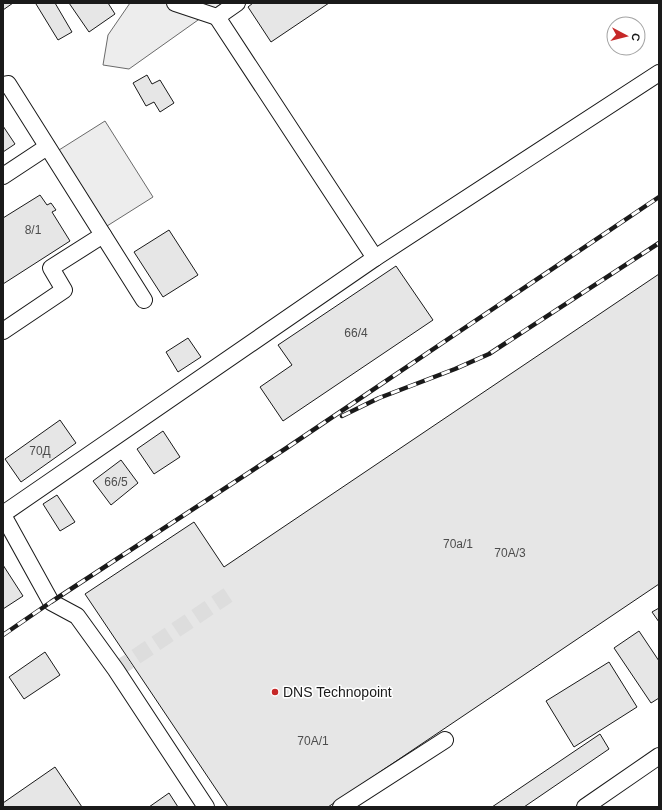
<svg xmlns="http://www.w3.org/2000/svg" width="662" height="810" font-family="Helvetica,sans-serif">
<rect width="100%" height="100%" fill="#fff"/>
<g fill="#ededed" stroke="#6a6a6a">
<polygon points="130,3 222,3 129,69 103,65 108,35"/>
<polygon points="105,121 153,197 107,226 59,150"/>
</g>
<g fill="#e6e6e6" stroke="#1a1a1a">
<polygon points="3,3 13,3 3,10"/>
<polygon points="37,3 55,3 72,32 58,40 36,4"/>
<polygon points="69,3 108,3 115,14 89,32"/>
<polygon points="253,3 329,3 271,42 248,7"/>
<polygon points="147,75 152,84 160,80 174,103 160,112 154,102 146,106 133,83"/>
<polygon points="3,126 15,144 3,152"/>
<polygon points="40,195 47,205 51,203 56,210 52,212 70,241 3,284 3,218"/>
<polygon points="169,230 198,275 163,297 134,252"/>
<polygon points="396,266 433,320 283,421 260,387 292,365 278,345"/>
<polygon points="659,274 659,584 328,807 228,807 85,594 194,522 224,567"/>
<polygon points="188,338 201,357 178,372 166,352"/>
<polygon points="60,420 76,443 21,482 5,459"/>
<polygon points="163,431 180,457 154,474 137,449"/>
<polygon points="121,460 138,483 111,505 93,481"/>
<polygon points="57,495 75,522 60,531 43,504"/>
<polygon points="3,565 23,596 3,609"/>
<polygon points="659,608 659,622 652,612"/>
<polygon points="639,631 659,661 659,698 651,703 614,648"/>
<polygon points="45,652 60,675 24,699 9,677"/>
<polygon points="609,662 637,707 574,747 546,701"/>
<polygon points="600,734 609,749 524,807 492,807"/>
<polygon points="55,767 82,807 3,807 3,803"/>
<polygon points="169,793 178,807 149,807"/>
</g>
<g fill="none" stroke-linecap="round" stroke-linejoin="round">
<polyline stroke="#ddd" stroke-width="16" stroke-dasharray="16 8" stroke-linecap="butt" points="116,670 228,595"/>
<defs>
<g id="minor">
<polyline points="175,3 217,17"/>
<polyline points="237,3 217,17 375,258"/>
<polyline points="3,85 8,84 144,300"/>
<polyline points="3,176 47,147"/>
<polyline points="3,331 64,290 51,268 103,235"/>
<polyline points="3,514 375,258 659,73"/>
<polyline points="3,515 51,602 77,616 116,670 206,807"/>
<polyline points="341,807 445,740"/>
<polyline points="585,807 659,756"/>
</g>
</defs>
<use href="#minor" stroke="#1a1a1a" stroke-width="18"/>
<use href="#minor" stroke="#fff" stroke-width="16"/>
<defs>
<g id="rail">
<polyline points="342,416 379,398 455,369 489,354 659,243"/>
<polyline points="3,635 51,602 285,449 659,197"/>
</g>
</defs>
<use href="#rail" stroke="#1a1a1a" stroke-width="4.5"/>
<use href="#rail" stroke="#fff" stroke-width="3" stroke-dasharray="9" stroke-linecap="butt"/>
</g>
<circle fill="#c62828" stroke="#fff" stroke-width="1.5" cx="275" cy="692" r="4"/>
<g text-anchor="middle" stroke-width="3" stroke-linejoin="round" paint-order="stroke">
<g font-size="12" fill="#4d4d4d">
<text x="33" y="234">8/1</text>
<text x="356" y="337">66/4</text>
<text x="40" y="455">70Д</text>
<text x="116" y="486">66/5</text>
<text x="458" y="548">70а/1</text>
<text x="510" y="557">70А/3</text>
<text x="313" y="745">70А/1</text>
</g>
<g font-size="14" fill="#1a1a1a" stroke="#fff" text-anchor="start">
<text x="283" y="697">DNS Technopoint</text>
</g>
</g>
<rect width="662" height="810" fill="none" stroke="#1a1a1a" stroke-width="8"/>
<g transform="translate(626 36) rotate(97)"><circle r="19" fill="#ffffff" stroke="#a3a3a3"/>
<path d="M0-3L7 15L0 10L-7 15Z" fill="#c62828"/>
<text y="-6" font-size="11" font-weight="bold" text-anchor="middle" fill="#1a1a1a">С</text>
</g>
</svg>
